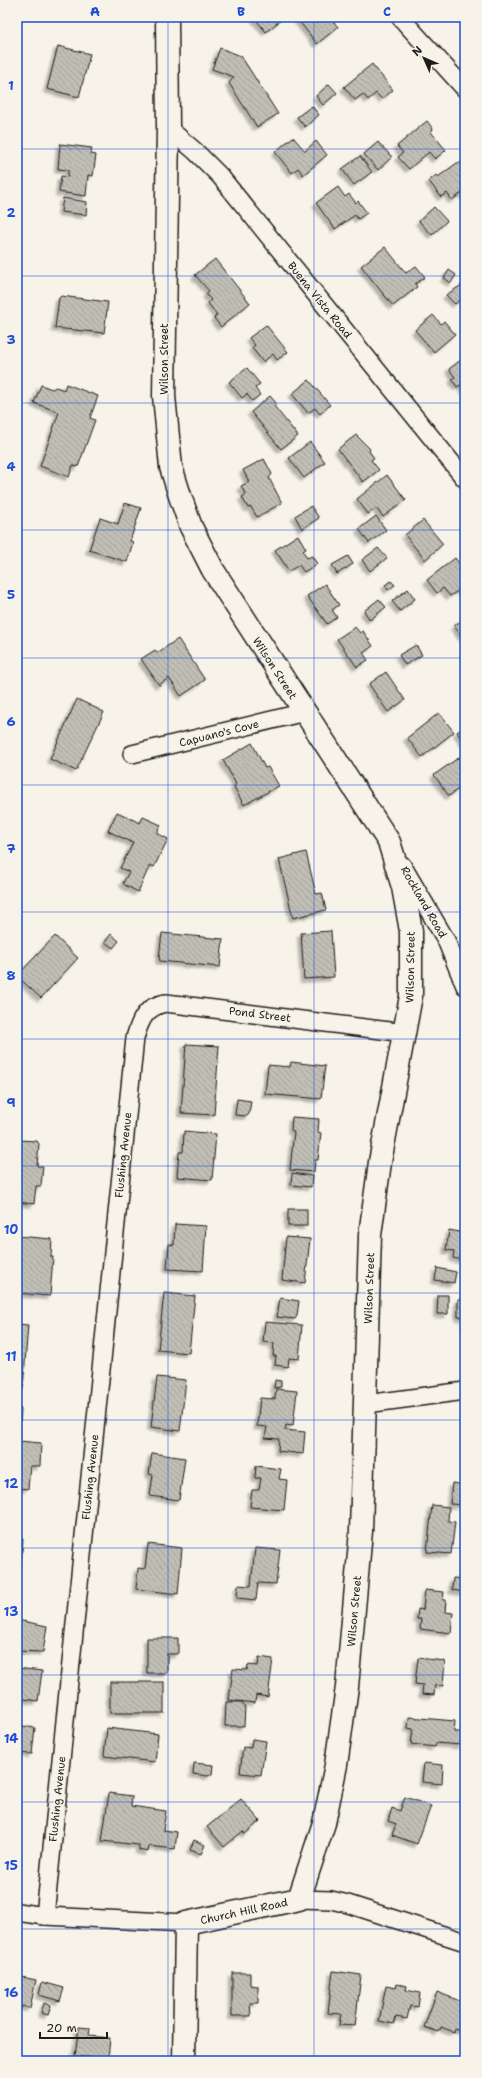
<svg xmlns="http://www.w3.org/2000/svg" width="482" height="2078" font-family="'Shantell Sans',sans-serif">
<defs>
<pattern id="building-back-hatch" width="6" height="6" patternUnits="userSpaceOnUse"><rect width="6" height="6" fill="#c0beb5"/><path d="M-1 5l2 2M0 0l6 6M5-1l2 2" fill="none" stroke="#a4a39b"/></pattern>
<filter id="shadow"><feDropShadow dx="-3.5" dy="3.5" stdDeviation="1" flood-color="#0004"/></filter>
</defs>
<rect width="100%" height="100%" fill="#f7f3e8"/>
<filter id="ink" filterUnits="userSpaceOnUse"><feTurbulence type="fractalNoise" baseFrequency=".025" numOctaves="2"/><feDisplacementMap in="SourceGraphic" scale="8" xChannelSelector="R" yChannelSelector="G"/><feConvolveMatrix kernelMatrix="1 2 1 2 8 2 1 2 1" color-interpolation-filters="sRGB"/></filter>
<g filter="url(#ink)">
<g fill="url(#building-back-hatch)" stroke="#1c1c1c" filter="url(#shadow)">
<polygon points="254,17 281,17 282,19 266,32"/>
<polygon points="296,17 329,17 338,27 317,44"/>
<polygon points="58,46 90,54 79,97 47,89"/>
<polygon points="220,48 241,56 278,114 257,127 229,83 234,77 212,69"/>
<polygon points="372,64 393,90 382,99 376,93 368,100 363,94 355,100 344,87"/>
<polygon points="329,84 337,93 323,105 316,96"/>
<polygon points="312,106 319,115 305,127 297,117"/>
<polygon points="427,121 433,129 431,132 446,150 435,159 429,152 409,169 398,157 403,153 397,146"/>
<polygon points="293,137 305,151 316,141 327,155 303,175 298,168 292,173 275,152"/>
<polygon points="378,142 392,157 378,170 364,154"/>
<polygon points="60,144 92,148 91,154 96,155 93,176 88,175 86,196 59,192 61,176 68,177 68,170 58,169"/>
<polygon points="360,156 372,172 354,185 342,169"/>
<polygon points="457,163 462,163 465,167 465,197 462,193 452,200 447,193 441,197 429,181 436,175 438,177"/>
<polygon points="338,187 345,197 349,194 356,203 358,201 367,213 358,219 355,215 335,229 316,203"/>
<polygon points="63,198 87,202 86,215 61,212"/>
<polygon points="434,207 447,221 432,235 419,221"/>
<polygon points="385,247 406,273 416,266 425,277 415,284 417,287 393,306 361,266"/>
<polygon points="215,259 250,303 221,327 214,318 217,315 208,303 211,300 206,294 209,291 195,275"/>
<polygon points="449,270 456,275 451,283 444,278"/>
<polygon points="465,283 465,296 455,304 446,295"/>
<polygon points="61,296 108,302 104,333 55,328 59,298"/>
<polygon points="433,315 441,324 444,321 455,334 434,352 415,330"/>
<polygon points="266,325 288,352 277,360 273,354 263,362 252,348 255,345 249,338"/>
<polygon points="465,357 465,391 460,385 457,387 452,379 455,377 449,369"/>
<polygon points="247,368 260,384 255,388 260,395 252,401 247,394 242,398 229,382"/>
<polygon points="309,380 330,405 320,414 315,408 308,413 292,394"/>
<polygon points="66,384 98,396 90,418 95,420 78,467 73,465 69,477 40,466 59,412 34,403 41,385 52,389 56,387 64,390"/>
<polygon points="270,396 277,404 274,406 298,436 281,449 251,412"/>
<polygon points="356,435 370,449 369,451 374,458 371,460 379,470 363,482 338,449"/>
<polygon points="310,442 325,462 304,478 289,458"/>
<polygon points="264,459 272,474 269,478 282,503 257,517 251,507 248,508 242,497 246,495 241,486 249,482 243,470"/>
<polygon points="387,475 406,500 383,517 376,508 368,514 357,499"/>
<polygon points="125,503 141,508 130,541 133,542 127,562 89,550 100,518 118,524"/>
<polygon points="311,506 319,518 302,529 295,516"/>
<polygon points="376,516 386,530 369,543 359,529"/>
<polygon points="423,520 443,544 425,560 405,535"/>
<polygon points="298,535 306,549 303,551 307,558 312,556 317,564 304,572 299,565 289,571 275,550"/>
<polygon points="378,548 387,558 370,571 362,560"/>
<polygon points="348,556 353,564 337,574 332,565"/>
<polygon points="455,558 465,571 465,595 459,590 450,596 443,588 437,593 427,580"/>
<polygon points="391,581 395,585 388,590 385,585"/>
<polygon points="325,584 339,605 332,610 337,617 327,624 307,596"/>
<polygon points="408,589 415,599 400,611 392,601"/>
<polygon points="379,599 386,607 370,620 364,611"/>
<polygon points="465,618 465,640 454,626"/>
<polygon points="355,627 360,633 363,631 373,646 363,653 368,660 357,667 337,639"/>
<polygon points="178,639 205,680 181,696 169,678 159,685 141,659 155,650 157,653"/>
<polygon points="416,645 422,655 405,665 399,655"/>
<polygon points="386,672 405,700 388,712 369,684"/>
<polygon points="77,699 104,712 76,771 50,759"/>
<polygon points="439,713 454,732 422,757 407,738"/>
<polygon points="465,727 465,742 464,743 457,732"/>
<polygon points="252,743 265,768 268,767 279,786 244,805 234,787 236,784 223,760"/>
<polygon points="461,756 465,761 465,784 449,796 434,775"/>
<polygon points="117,812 140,823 143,817 161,825 157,833 168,839 154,867 150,865 138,892 125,885 123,883 129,872 120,868 133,843 108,831"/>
<polygon points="306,852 316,894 322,893 326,910 293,918 279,859"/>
<polygon points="331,931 334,977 304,979 301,933"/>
<polygon points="162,933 223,939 220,967 160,961 159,958"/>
<polygon points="111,934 119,941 113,948 105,942"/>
<polygon points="55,936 78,958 41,998 17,976"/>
<polygon points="186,1044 219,1046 214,1115 181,1113"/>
<polygon points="291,1062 325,1066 321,1099 265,1094 268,1065 290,1067"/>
<polygon points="237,1099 251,1101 249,1114 247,1116 235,1115"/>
<polygon points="292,1117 319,1119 318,1132 321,1133 318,1160 315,1160 314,1172 290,1170 294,1132 291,1130"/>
<polygon points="184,1131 216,1134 212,1180 177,1177 179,1152 183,1152"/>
<polygon points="17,1140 37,1141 39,1144 37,1166 43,1166 41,1186 36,1186 34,1204 17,1202"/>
<polygon points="292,1173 312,1176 311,1187 291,1185"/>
<rect x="288" y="1209" width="19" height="17"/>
<polygon points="175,1224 206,1226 203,1271 167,1269 169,1244 174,1245"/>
<polygon points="449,1230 465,1233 465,1269 463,1268 464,1260 453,1258 454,1251 446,1250"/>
<polygon points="17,1236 52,1239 51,1257 53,1257 50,1296 17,1293"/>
<polygon points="286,1237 310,1239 305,1283 282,1280"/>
<polygon points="437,1268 456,1272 454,1283 435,1280"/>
<polygon points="164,1293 195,1296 189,1353 158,1350"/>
<polygon points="438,1295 448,1295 448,1314 437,1314"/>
<polygon points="280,1298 299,1301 297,1316 295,1319 277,1317"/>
<polygon points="458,1299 465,1299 465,1324 465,1317 458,1317"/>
<polygon points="265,1322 302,1325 299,1359 289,1358 288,1367 275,1365 276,1356 273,1356 274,1343 263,1342"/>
<polygon points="17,1324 28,1325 23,1389 17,1388"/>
<polygon points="157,1377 186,1380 180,1431 151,1427"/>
<polygon points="275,1380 281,1381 281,1387 274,1388"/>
<polygon points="276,1389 297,1391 293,1426 286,1425 285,1430 305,1432 303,1454 278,1451 279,1439 265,1438 267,1427 257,1426 260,1398 275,1399"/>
<polygon points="17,1408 21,1409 19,1441 41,1443 40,1466 30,1466 28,1489 17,1488"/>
<polygon points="152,1453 185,1458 179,1500 150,1496 153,1475 149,1474"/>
<polygon points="256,1466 281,1469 279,1479 287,1480 284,1510 250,1507 252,1490 259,1490 261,1478 255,1478"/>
<polygon points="452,1483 465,1485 465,1505 450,1504"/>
<polygon points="432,1505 449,1507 448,1521 455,1522 451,1554 427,1552"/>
<polygon points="17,1539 23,1539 19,1587 17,1587"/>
<polygon points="148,1544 182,1548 178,1594 136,1589 138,1568 145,1569"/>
<polygon points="255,1548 280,1550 276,1584 258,1583 256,1600 237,1598 238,1585 251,1586"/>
<polygon points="453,1578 465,1579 465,1592 452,1590"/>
<polygon points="425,1590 444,1592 443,1600 446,1600 445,1612 453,1613 451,1633 420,1629 421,1619 417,1619 418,1609 423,1610"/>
<polygon points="17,1620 47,1626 43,1652 17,1651"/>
<polygon points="147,1638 178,1638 178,1654 167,1654 167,1673 147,1673"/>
<polygon points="259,1657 273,1659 268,1697 256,1695 255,1703 229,1700 233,1669 247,1670 248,1665 258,1666"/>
<polygon points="418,1658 445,1661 443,1686 435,1685 434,1695 422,1694 423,1685 415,1684"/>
<polygon points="17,1668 42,1671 38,1701 17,1698"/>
<rect x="110" y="1682" width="54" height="31"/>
<polygon points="226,1702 242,1702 245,1707 244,1726 225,1726"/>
<polygon points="409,1717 455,1721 454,1732 462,1732 461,1745 436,1743 435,1747 411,1744 413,1729 408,1728"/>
<polygon points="17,1725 35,1728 32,1754 17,1753"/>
<polygon points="107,1728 158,1734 155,1762 104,1756"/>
<polygon points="252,1739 266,1741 261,1775 240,1773 243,1747 251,1748"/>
<polygon points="194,1763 213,1765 212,1774 208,1776 193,1774"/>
<polygon points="424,1763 443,1765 442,1784 422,1782"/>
<polygon points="109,1793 132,1796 131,1806 166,1811 163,1830 177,1832 175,1849 149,1846 148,1852 139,1850 139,1845 102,1841"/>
<polygon points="405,1797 431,1806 417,1844 392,1835 396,1824 388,1821 392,1808 400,1811"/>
<polygon points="241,1799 260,1821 245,1834 243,1831 224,1847 207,1827"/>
<polygon points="194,1840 205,1845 201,1854 190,1850"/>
<polygon points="333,1971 361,1975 355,2026 339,2025 341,2014 328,2013"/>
<polygon points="232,1973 250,1973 250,1985 258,1986 258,2003 250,2003 251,2016 232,2016"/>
<polygon points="17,1976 36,1980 30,2008 22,2006 20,2011 17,2011"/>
<polygon points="42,1982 64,1988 60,2001 39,1995"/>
<polygon points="397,1984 407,1986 406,1990 420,1993 418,2007 410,2006 407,2019 396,2017 394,2024 379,2021 386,1986 396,1988"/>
<polygon points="437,1992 465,2003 465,2023 462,2031 455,2028 454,2032 441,2027 439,2032 424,2027"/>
<polygon points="44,2003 51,2006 48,2015 41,2013"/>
<polygon points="79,2027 90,2028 89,2036 110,2038 108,2059 75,2056"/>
</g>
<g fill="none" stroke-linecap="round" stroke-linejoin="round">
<defs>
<g id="minor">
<polyline points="400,17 465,89"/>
<polyline points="168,128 195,151 220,176 465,479"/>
<polyline points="132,754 305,712"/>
<polyline points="402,865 446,940 465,986"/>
<polyline points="366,1404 465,1391"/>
<polyline points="299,1899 331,1900 348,1904 465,1942"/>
<polyline points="17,1912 45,1916 186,1923"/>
<path d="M45,1916L135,1038C140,1020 146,1006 166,1003L405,1033"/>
</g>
<polyline id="secondary" points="167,17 168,128 164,396 171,467 180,496 191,527 213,570 389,842 403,887 411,931 411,996 380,1162 370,1235 361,1531 347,1687 336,1765 324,1823 299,1899 186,1923 184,2061"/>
</defs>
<use href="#minor" stroke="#1c1c1c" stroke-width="20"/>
<use href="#secondary" stroke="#1c1c1c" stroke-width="25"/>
<use href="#minor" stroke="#f7f3e8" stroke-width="17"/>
<use href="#secondary" stroke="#f7f3e8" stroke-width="22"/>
</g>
</g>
<path fill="none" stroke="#1d4ed8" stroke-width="1" stroke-opacity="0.55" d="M168,17V2061M314,17V2061M17,149H465M17,276H465M17,403H465M17,530H465M17,658H465M17,785H465M17,912H465M17,1039H465M17,1166H465M17,1293H465M17,1420H465M17,1548H465M17,1675H465M17,1802H465M17,1929H465"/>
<g text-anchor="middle" stroke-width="3" stroke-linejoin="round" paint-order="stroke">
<g font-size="11" fill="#1c1c1c" stroke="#f7f3e8">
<text transform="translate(320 300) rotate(51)" y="4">Buena Vista Road</text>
<text transform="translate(164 359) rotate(-90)" y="4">Wilson Street</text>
<text transform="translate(275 668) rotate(57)" y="4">Wilson Street</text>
<text transform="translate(219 733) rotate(-14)" y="4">Capuano's Cove</text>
<text transform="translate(424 902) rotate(60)" y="4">Rockland Road</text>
<text transform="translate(410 967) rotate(-89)" y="4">Wilson Street</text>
<text transform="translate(260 1014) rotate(7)" y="4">Pond Street</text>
<text transform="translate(123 1155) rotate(-84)" y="4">Flushing Avenue</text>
<text transform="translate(369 1288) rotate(-88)" y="4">Wilson Street</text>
<text transform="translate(90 1477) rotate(-84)" y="4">Flushing Avenue</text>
<text transform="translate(354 1611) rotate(-85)" y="4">Wilson Street</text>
<text transform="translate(57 1799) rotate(-84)" y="4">Flushing Avenue</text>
<text transform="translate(244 1911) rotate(-12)" y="4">Church Hill Road</text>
</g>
</g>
<rect width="482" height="2078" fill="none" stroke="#f7f3e8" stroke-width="44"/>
<g transform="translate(424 58) rotate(315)" stroke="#f7f3e8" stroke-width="3" paint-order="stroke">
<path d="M0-3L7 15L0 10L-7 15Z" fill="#1c1c1c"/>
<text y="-6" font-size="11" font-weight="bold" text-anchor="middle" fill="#1c1c1c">N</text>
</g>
<path d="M40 2032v6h67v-6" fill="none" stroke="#1c1c1c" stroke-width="2"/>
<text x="46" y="2032" font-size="12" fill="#1c1c1c" stroke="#f7f3e8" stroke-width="3" paint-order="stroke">20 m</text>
<rect x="22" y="22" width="438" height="2034" fill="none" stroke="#1d4ed8" stroke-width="1.5"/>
<g font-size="13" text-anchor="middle" font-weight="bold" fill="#1d4ed8">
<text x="95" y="16">A</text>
<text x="241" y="16">B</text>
<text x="387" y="16">C</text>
<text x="11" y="90">1</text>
<text x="11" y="217">2</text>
<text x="11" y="344">3</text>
<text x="11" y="471">4</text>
<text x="11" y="599">5</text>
<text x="11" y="726">6</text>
<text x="11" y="853">7</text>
<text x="11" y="980">8</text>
<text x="11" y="1107">9</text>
<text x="11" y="1234">10</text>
<text x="11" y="1361">11</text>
<text x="11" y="1488">12</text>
<text x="11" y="1616">13</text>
<text x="11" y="1743">14</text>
<text x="11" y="1870">15</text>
<text x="11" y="1997">16</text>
</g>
</svg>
